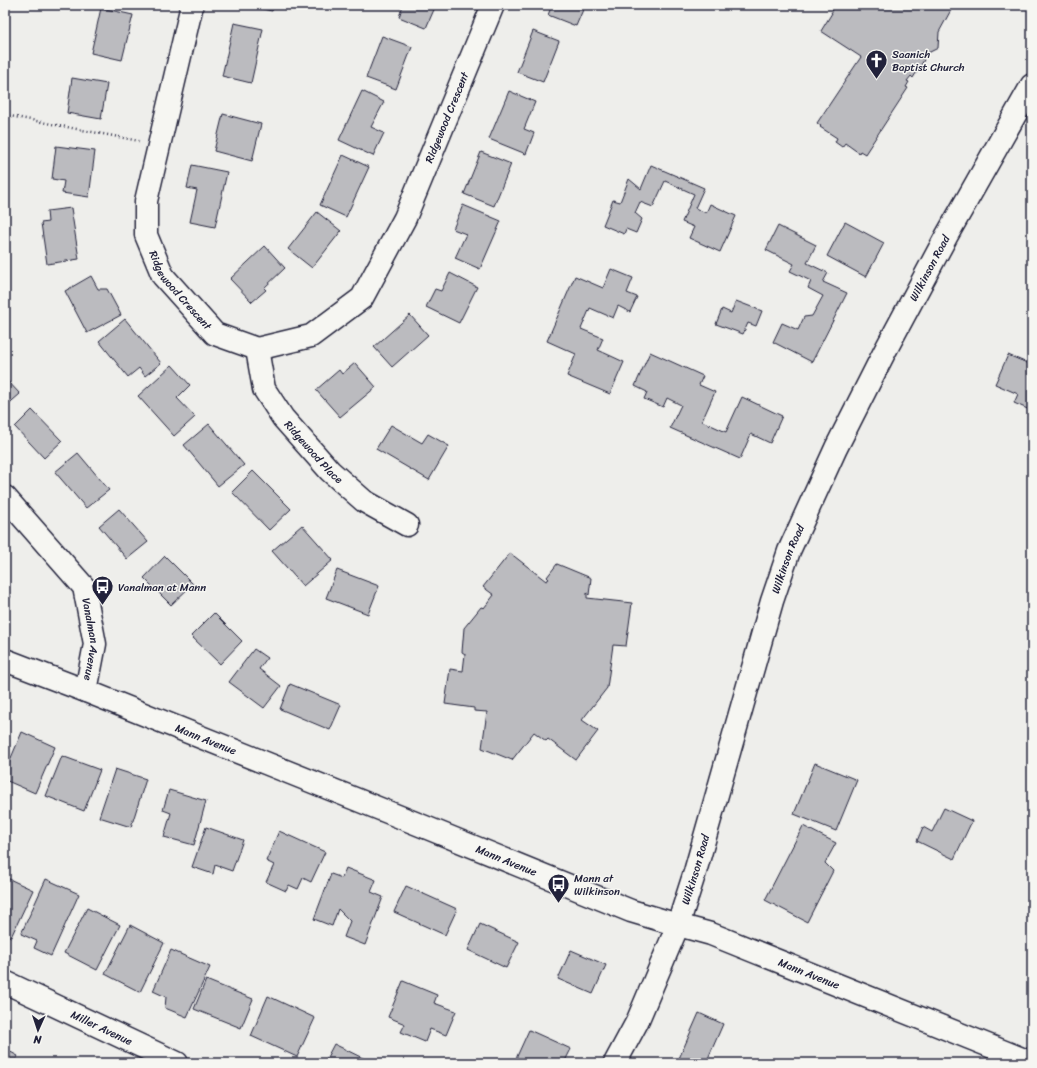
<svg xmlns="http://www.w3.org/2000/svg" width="1037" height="1068" font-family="Sriracha,sans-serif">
<rect width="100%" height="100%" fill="#eeeeeb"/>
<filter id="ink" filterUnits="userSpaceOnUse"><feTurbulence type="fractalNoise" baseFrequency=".025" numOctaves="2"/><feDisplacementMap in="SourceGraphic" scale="8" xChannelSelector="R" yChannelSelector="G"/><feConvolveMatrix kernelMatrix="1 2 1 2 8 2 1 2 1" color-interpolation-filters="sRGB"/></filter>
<g filter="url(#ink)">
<g fill="#bbbbbf" stroke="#22223b">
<polygon points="243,5 274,5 272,11"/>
<polygon points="403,5 436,5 426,28 399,17"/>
<polygon points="552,5 585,5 576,26 548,15"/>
<polygon points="836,5 950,5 951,10 939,32 938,48 924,55 922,58 924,60 913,78 911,76 907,81 909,82 906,87 908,88 865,154 860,151 859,153 845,143 842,147 835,142 837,138 820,127 821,126 817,123 861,57 821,31 832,13 831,13"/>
<polygon points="101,8 133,15 122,60 91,53"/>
<polygon points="234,23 263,29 251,83 222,76"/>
<polygon points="533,31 559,41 543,82 517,72"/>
<polygon points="382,36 412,47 396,89 366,78"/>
<polygon points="72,78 107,84 101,119 67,113"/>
<polygon points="362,91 384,102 371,127 384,133 373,156 339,140"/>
<polygon points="509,91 535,102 524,129 534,133 526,154 489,139"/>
<polygon points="223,114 261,124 252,161 214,151"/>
<polygon points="56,146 95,151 89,197 62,193 64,181 52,179"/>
<polygon points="481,152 511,164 494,206 464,194"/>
<polygon points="343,155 369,167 346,217 320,205"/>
<polygon points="192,165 227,172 215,227 190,222 197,190 187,188"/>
<polygon points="651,165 704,188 695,208 706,213 710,204 736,216 720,252 689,238 694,227 682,222 694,194 665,181 653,207 640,202 635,213 642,219 636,233 626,229 624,234 603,225 613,200 620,202 629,179 641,189"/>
<polygon points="463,205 501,221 480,269 455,258 466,234 453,229"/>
<polygon points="71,208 79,259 47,264 41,223 48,222 47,211"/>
<polygon points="317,212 341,231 312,268 288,249"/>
<polygon points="845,222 884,243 866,277 827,256"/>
<polygon points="778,226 816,245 807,263 828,273 823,282 847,293 812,362 773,342 782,323 798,330 804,317 812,316 823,296 808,288 811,281 790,271 794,264 766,250"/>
<polygon points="265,246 285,268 264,288 266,290 252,302 230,279"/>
<polygon points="611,269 633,278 627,293 637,297 630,312 618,306 613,318 590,308 581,329 603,338 598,350 624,362 610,394 567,376 576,354 547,341 575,276 603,288"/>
<polygon points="450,273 477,287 459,323 426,307 435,289 441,291"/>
<polygon points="91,276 98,289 107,289 121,315 87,333 65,291"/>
<polygon points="736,301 762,311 756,326 748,323 743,334 716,324 722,309 731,313"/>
<polygon points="410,315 428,335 392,367 374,347"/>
<polygon points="125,319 161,363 145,376 139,368 128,377 99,341"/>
<polygon points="650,352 703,376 699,385 715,392 702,421 726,432 742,397 782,416 770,443 751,434 740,459 670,428 681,405 667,398 663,407 644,399 647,392 635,386"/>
<polygon points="1008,355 1032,365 1032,411 1014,403 1018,394 995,384"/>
<polygon points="355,363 376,387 340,417 316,390 339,370 342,374"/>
<polygon points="172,365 190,385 177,398 195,417 174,436 138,396"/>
<polygon points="5,378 20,394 5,407"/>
<polygon points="32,410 62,441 44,458 15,427"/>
<polygon points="209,424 244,465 218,486 184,445"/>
<polygon points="391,425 422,443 428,434 449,446 429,480 376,449"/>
<polygon points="78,453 109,490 86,508 55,472"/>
<polygon points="253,471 291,509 269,530 232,492"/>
<polygon points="119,509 148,542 127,559 99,526"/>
<polygon points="302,525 333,560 303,586 272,551"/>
<polygon points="510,553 546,581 549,579 547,577 557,564 591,578 589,595 587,593 587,598 632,603 626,646 613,645 607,688 582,720 598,731 576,760 548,739 546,741 534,732 512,760 482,748 487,712 474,711 474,708 445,704 450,669 463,671 465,654 462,652 464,628 481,607 484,608 494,595 483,587"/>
<polygon points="165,556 193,584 171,605 144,578"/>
<polygon points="337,570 379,586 368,614 326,598"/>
<polygon points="5,589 11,597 5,602"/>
<polygon points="214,613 242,641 220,664 191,636"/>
<polygon points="254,649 267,658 259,669 281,686 264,708 229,682"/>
<polygon points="290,684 341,705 330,730 280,709"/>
<polygon points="22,732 55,747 35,793 5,780 5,772"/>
<polygon points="62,756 100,770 84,811 46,796"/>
<polygon points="815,763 857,780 836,831 794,814"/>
<polygon points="115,769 146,779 131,827 99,817"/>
<polygon points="169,790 206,801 194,845 164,837 171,813 163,810"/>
<polygon points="944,808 972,821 954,859 917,841 923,827 932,832"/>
<polygon points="803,826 836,843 825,863 833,871 807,922 765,900"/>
<polygon points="206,827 243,840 232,871 215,865 213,874 192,867"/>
<polygon points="279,831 325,852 311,882 303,878 298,889 289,885 286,891 266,882 274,865 266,861"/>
<polygon points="346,868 376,880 371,892 383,897 365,945 344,937 350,921 338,909 332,926 314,919 331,874 342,878"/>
<polygon points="5,877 33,890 11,937 5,934"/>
<polygon points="46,879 79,894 51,956 34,948 37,941 21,934"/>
<polygon points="406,886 457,909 445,935 394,912"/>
<polygon points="87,908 120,925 97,970 64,953"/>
<polygon points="480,924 519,942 506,968 468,950"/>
<polygon points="130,925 164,943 140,992 105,974"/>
<polygon points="171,950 210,967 187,1017 165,1008 166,997 153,991"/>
<polygon points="571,950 606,965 593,994 558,979"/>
<polygon points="206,980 253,999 241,1028 194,1009"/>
<polygon points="403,981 437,995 434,1003 456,1011 446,1035 430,1029 425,1042 401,1032 405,1024 388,1017"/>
<polygon points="268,996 315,1018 297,1057 251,1036"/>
<polygon points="699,1013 723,1024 706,1063 677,1063"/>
<polygon points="529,1030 571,1049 564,1063 514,1063"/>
<polygon points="334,1044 373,1063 324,1063"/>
<polygon points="5,1049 18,1056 14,1063 5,1063"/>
</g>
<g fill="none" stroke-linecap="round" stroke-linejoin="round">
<defs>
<g id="minor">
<path id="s1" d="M192,5L146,201V235L163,276L215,334L257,349L311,336L362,298L405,218L493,5"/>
<path id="s2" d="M257,349L264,389L283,418L330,471L364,501L407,525"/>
<path id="s3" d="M678,925L711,934L1032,1063"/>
<path id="s4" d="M5,982L177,1063"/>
</g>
<g id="tertiary">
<path id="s5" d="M5,497L84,587L95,644L86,691"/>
</g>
<g id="secondary">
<path id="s6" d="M5,660L86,691L425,827L631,911L678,925"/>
<path id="s7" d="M615,1063L637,1022L678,925L695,872L772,601L789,551L836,448L885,351L947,235L1032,85"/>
</g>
</defs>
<use href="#minor" stroke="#22223b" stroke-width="25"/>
<use href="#tertiary" stroke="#22223b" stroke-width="25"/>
<use href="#secondary" stroke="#22223b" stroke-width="25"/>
<polyline stroke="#22223b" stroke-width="2.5" stroke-dasharray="1 3" stroke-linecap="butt" points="5,115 139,141"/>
<use href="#minor" stroke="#f6f6f2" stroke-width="22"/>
<use href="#tertiary" stroke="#f6f6f2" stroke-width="22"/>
<use href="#secondary" stroke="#f6f6f2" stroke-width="22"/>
</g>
</g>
<defs>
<symbol id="church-pin" viewBox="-11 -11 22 30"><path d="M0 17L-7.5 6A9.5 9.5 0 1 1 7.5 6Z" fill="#22223b" stroke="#f6f6f2"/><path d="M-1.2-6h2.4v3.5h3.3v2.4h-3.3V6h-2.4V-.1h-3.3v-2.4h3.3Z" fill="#fff"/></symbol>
<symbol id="bus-pin" viewBox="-11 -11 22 30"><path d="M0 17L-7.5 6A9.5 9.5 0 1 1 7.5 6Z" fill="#22223b" stroke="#f6f6f2"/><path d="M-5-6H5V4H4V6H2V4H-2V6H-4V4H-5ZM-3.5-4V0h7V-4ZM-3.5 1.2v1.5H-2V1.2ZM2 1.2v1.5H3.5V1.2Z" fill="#fff"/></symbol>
</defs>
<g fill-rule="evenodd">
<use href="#church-pin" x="864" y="48" width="25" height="34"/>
<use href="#bus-pin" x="90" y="574" width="25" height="34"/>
<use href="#bus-pin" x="546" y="872" width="25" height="34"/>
</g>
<g text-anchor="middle" stroke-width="3" stroke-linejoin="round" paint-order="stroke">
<g font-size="11" fill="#22223b" stroke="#f6f6f2" text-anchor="start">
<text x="892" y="58">Saanich<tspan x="892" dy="13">Baptist Church</tspan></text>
<text x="118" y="591">Vanalman at Mann</text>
<text x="574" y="882">Mann at<tspan x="574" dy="13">Wilkinson</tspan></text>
</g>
<g font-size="11" fill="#22223b" stroke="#f6f6f2">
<text dy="4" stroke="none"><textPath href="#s1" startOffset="721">Ridgewood Crescent</textPath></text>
<text dy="4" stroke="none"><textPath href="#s7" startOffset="858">Wilkinson Road</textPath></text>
<text dy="4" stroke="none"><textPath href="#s1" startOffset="301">Ridgewood Crescent</textPath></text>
<text dy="4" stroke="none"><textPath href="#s2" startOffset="121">Ridgewood Place</textPath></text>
<text dy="4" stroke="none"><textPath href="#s7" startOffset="534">Wilkinson Road</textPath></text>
<text dy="4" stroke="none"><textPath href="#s5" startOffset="173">Vanalman Avenue</textPath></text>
<text dy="4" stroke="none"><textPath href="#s6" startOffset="216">Mann Avenue</textPath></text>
<text dy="4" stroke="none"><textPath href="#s6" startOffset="540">Mann Avenue</textPath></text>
<text dy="4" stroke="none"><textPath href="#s7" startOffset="210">Wilkinson Road</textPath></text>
<text dy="4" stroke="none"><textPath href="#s3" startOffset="140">Mann Avenue</textPath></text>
<text dy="4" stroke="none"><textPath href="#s4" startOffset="107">Miller Avenue</textPath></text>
</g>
</g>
<rect width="1037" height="1068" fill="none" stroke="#f6f6f2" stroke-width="20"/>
<rect x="10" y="10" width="1017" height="1048" fill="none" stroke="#22223b" stroke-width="1.5" filter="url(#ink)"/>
<g transform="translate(38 1030) rotate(183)" stroke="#f6f6f2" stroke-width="3" paint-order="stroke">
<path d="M0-3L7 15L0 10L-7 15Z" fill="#22223b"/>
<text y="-6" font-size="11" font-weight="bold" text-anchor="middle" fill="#22223b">N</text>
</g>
</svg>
